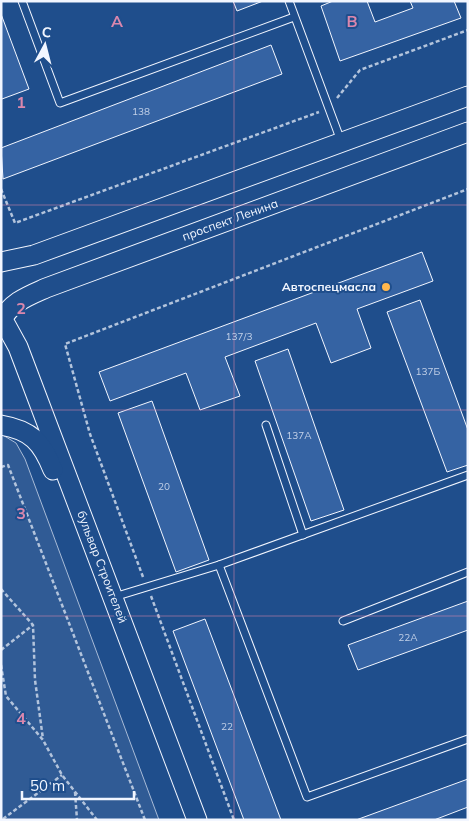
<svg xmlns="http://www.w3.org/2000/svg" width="469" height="821" font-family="Mulish,sans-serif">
<rect width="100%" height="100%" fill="#1f4e8c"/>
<polygon fill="#305b95" stroke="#a8bbd7" points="1,434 16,443 25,459 159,820 1,820"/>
<g fill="#3563a3" stroke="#f2f6ff">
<polygon points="233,1 263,1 237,11"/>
<polygon points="333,1 367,1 375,22 413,8 410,1 454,1 461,18 340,61 321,6"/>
<polygon points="1,14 29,89 2,99 1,98"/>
<polygon points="271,45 282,74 3,179 1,148"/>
<polygon points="422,252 433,281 357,309 371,348 331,363 316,323 225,357 240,396 200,410 186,373 110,401 99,372"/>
<polygon points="420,300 468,430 468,465 447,472 387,312"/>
<polygon points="288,349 344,510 311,521 255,361"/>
<polygon points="152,401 209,560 176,572 118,413"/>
<polygon points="468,601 468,630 358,670 348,645"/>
<polygon points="205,619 281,820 244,820 173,631"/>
<polygon points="468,779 468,807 434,820 356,820"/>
</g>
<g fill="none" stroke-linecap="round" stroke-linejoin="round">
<defs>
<g id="service">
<polyline points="22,1 60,103 294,17"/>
<polyline points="289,1 341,141"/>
<polyline points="266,425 303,535"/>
<polyline points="219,565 307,797 468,739"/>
<polyline points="114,597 219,565 468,475"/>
<polyline points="343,621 468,572"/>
</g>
<g id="secondary">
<polyline points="1,262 34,255 468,96"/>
<polyline points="1,316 18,347 197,820"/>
<path d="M1,321C11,302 28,296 46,288L468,132"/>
<path d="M1,425C31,430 42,442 53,470"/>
</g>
</defs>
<use href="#service" stroke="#f2f6ff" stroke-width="9"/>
<use href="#secondary" stroke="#f2f6ff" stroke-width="21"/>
<g stroke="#b3c4dc" stroke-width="2.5" stroke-dasharray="4 2.5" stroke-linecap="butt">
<polyline points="337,98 360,70 468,30"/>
<polyline points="1,189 15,223 319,112"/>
<polyline points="1,467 8,465 145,820"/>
<polyline points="143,577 90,434 65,344 468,189"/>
<polyline points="1,589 33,625 35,680 43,739"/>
<polyline points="151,596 234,820"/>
<polyline points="1,650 33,625"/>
<polyline points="1,665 6,696 43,740 62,775 97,820"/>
<polyline points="75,792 77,820"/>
<polyline points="3,819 62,775"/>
</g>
<use href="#service" stroke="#1f4e8c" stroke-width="7"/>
<use href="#secondary" stroke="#1f4e8c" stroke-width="19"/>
</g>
<path fill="none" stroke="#da87ad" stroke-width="1" stroke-opacity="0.55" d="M234,1V820M1,205H468M1,410H468M1,616H468"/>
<circle fill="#ffb74d" stroke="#1f4e8c" stroke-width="2" cx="386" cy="287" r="5"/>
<g text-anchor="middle" stroke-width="4" stroke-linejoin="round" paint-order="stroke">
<g font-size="10" fill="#c3d1e8">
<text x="141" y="115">138</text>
<text x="239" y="340">137/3</text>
<text x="428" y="375">137Б</text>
<text x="299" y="439">137А</text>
<text x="164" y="490">20</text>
<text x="408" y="641">22А</text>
<text x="227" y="730">22</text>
</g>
<g font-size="12" fill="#f2f6ff" stroke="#1f4e8c">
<text transform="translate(230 220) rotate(-20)" y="4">проспект Ленина</text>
<text transform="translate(102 567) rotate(69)" y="4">бульвар Строителей</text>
</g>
<g font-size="12" font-weight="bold" fill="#f2f6ff" stroke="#1f4e8c" text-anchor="end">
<text x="376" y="291">Автоспецмасла</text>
</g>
</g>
<g font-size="16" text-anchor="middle" font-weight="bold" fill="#da87ad" stroke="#1f4e8c" stroke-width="4" stroke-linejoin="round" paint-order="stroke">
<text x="117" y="27">A</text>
<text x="352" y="27">B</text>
<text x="21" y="108">1</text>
<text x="21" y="314">2</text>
<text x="21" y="519">3</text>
<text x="21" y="724">4</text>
</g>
<rect width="469" height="821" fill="none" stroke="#f2f6ff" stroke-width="5"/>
<g transform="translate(45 45) rotate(7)" stroke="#1f4e8c" stroke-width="4" paint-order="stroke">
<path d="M0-4L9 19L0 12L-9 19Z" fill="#f2f6ff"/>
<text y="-8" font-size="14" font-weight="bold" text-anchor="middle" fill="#f2f6ff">С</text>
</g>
<path d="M22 791v8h112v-8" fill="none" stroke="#f2f6ff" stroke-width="2.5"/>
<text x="30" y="791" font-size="15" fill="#f2f6ff" stroke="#1f4e8c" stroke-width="4" paint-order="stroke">50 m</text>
</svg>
